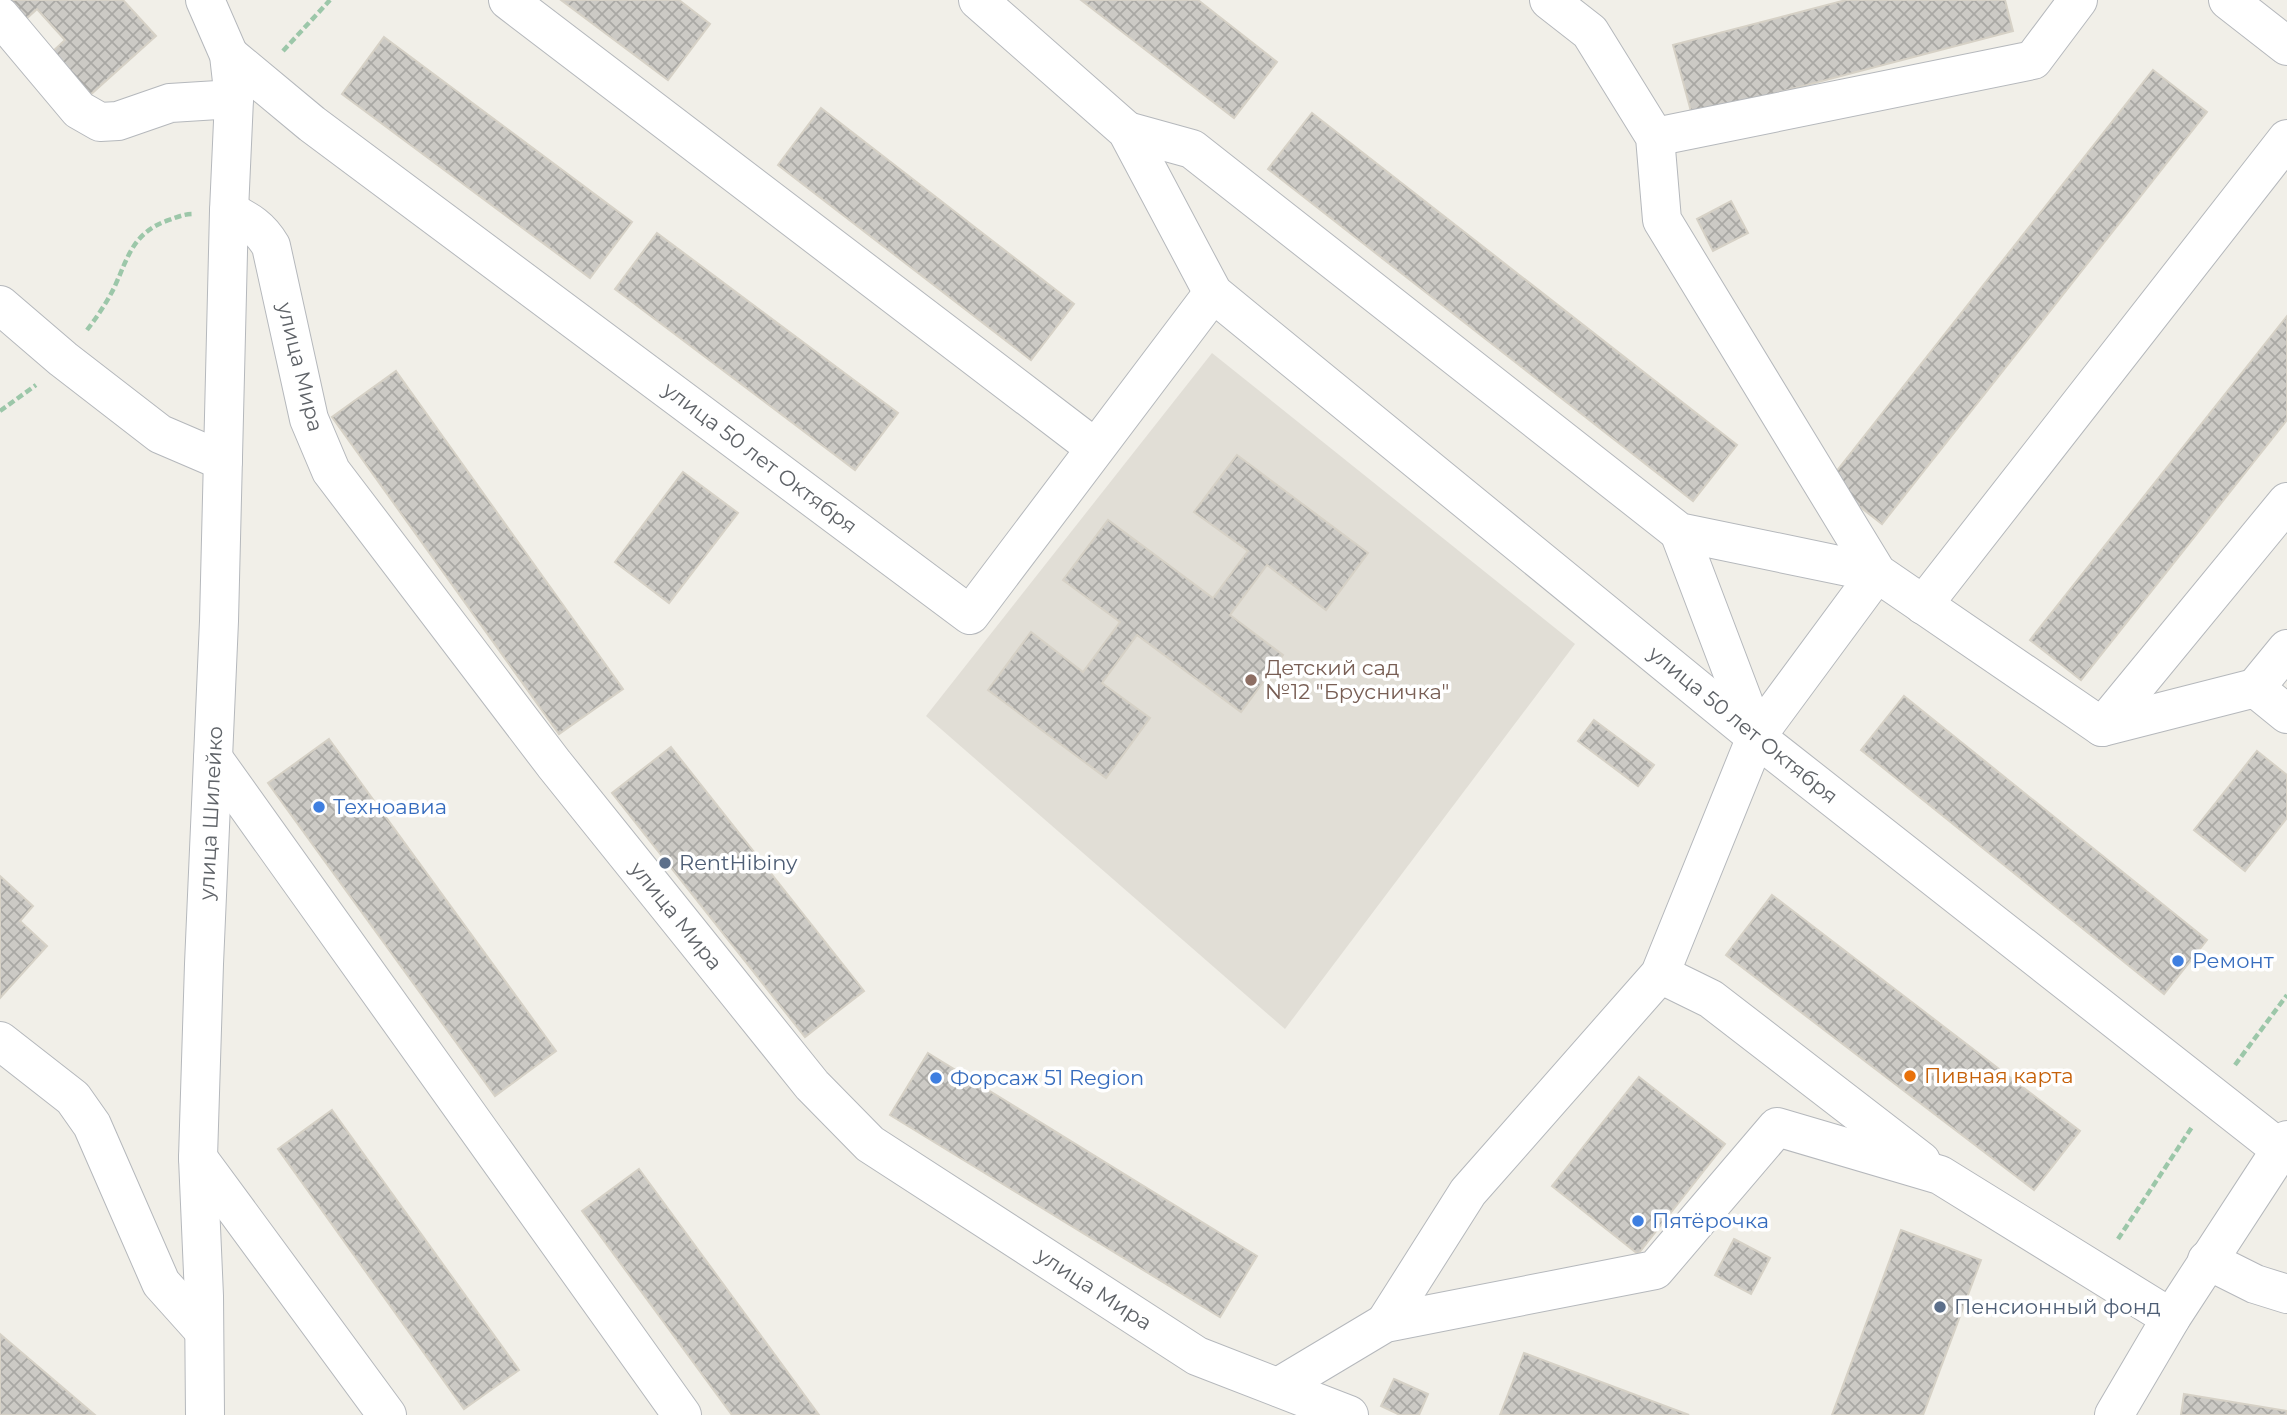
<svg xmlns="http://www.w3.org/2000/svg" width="2287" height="1415" font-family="Montserrat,sans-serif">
<defs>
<pattern id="building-cross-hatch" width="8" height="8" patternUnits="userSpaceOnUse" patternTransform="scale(1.75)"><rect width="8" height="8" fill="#cccac5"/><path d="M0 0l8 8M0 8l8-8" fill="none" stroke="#a9a8a4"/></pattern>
</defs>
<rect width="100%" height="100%" fill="#f1efe8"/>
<polygon fill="#e1ded6" points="1212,353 1575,644 1285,1029 926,716"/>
<g fill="url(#building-cross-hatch)" stroke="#d6d1c6" stroke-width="2">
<polygon points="8,0 123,0 156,36 89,96 51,53 65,40 37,9 25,20"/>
<polygon points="561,0 679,0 710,24 668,80"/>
<polygon points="1081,0 1198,0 1277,62 1234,118"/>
<polygon points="1846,0 2005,0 2013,31 1692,115 1673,45"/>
<polygon points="384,37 632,222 590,278 342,94"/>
<polygon points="2153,70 2207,112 1882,524 1828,482"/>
<polygon points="821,108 1074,304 1031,360 778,165"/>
<polygon points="1312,113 1737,445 1693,501 1268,169"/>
<polygon points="1731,201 1748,233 1713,251 1697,219"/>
<polygon points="657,233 898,413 855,470 615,289"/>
<polygon points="2287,316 2287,420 2081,680 2030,640"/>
<polygon points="396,371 623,689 559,734 332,417"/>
<polygon points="1237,455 1368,553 1326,610 1267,565 1230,615 1283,655 1241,712 1137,635 1102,683 1150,718 1106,778 988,690 1031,632 1083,672 1120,622 1063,580 1108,520 1213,598 1248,551 1194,512"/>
<polygon points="683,472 738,513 669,603 615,562"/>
<polygon points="1904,696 2207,940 2164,994 1861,750"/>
<polygon points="1594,720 1654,765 1638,786 1578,741"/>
<polygon points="329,739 556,1051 495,1096 268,783"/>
<polygon points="671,747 864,991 805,1037 612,793"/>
<polygon points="2257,751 2287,775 2287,818 2245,871 2194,830"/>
<polygon points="0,876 33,906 20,921 47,946 0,998"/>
<polygon points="1772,895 2080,1131 2034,1190 1726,955"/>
<polygon points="928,1053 1257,1256 1220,1317 890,1115"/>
<polygon points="1639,1077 1725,1144 1638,1254 1552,1186"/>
<polygon points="332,1110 519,1370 464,1409 278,1149"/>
<polygon points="639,1169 819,1415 732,1415 582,1211"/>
<polygon points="1901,1230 1981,1260 1923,1415 1832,1415"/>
<polygon points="1734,1239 1770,1258 1751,1294 1715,1275"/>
<polygon points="0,1334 95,1415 0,1415"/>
<polygon points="1524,1353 1689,1415 1500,1415"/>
<polygon points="1394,1379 1428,1394 1419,1415 1400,1415 1381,1406"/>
<polygon points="2184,1394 2287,1411 2287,1415 2181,1415"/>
</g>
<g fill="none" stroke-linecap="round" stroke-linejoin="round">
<defs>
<g id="minor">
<polyline points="508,0 1095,448"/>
<polyline points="978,0 1127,131 1213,293 1756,737 2280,1149"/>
<polyline points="1549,0 1590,32 1655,137 1662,220 1877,573 2102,727 2255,688 2287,714"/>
<polyline points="2228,0 2287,46"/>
<polyline points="0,16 79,110 100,122 118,121 170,103 234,99"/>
<polyline points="229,55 312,124 970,615 1213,293"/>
<polyline points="1127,131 1192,149 1679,532 1877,573 1756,737 1660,974 1468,1192 1385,1323"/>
<polyline points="1655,137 2033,60 2078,0"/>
<path d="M229,211C248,221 260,227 271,246L309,419L331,471L554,764L812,1085L870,1144L1197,1356L1349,1415"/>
<polyline points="0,305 63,359 160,434 223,461"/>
<polyline points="1679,532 1756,735"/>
<polyline points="1923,605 2287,139"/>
<polyline points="2255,688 2287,649"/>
<polyline points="2102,727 2287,502"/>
<polyline points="213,758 682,1415"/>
<polyline points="1660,974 1711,999 1921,1161"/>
<polyline points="0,1041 73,1098 92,1125 161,1283 204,1331"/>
<polyline points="198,1158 387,1415"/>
<polyline points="2207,1260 2255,1284 2287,1294"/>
<polyline points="1278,1387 1385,1323 1655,1270 1777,1127 1940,1175 2171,1318"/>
<polyline points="205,1415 204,1296 198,1158 204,964 219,621 229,211 234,99 229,55 205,0"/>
<polyline points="2114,1415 2171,1318 2287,1140"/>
</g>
</defs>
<use href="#minor" stroke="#b5b8bc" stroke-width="40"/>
<g stroke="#9cc7a9" stroke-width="4.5" stroke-dasharray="7 3.5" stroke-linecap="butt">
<polyline points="283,51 330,0"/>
<path d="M87,330C97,317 107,302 114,288C128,258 132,234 166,221C175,218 183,214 193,214"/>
<polyline points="0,411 36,385"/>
<polyline points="2235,1065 2287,995"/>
<polyline points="2118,1239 2192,1127"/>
</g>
<use href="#minor" stroke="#fff" stroke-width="38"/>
</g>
<circle fill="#8d6e63" stroke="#fff" stroke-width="2.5" cx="1251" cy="680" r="7"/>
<g fill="#3f7fe0" stroke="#fff" stroke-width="2.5">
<circle cx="319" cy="807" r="7"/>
<circle cx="2178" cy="961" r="7"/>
<circle cx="936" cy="1078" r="7"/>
<circle cx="1638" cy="1221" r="7"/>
</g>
<g fill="#5c6f8a" stroke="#fff" stroke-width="2.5">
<circle cx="665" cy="863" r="7"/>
<circle cx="1940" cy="1307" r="7"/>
</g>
<circle fill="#e8710a" stroke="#fff" stroke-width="2.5" cx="1910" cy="1076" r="7"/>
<g text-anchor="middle" stroke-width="7" stroke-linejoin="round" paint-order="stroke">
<g font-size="21" fill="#5f6368" stroke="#fff">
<text transform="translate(300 367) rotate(76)" y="7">улица Мира</text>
<text transform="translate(760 458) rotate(37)" y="7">улица 50 лет Октября</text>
<text transform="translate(1743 725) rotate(39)" y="7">улица 50 лет Октября</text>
<text transform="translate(211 813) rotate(-87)" y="7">улица Шилейко</text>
<text transform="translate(676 916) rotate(51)" y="7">улица Мира</text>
<text transform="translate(1094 1289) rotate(33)" y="7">улица Мира</text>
</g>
<g font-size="21" fill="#785e54" stroke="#fff" text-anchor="start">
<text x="1265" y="675">Детский сад<tspan x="1265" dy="24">№12 "Брусничка"</tspan></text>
</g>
<g font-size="21" fill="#366cbe" stroke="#fff" text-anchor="start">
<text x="333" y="814">Техноавиа</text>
<text x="2192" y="968">Ремонт</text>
<text x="950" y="1085">Форсаж 51 Region</text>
<text x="1652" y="1228">Пятёрочка</text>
</g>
<g font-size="21" fill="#4e5e75" stroke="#fff" text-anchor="start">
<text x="679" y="870">RentHibiny</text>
<text x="1954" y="1314">Пенсионный фонд</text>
</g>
<g font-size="21" fill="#c56008" stroke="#fff" text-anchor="start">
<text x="1924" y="1083">Пивная карта</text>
</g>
</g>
</svg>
